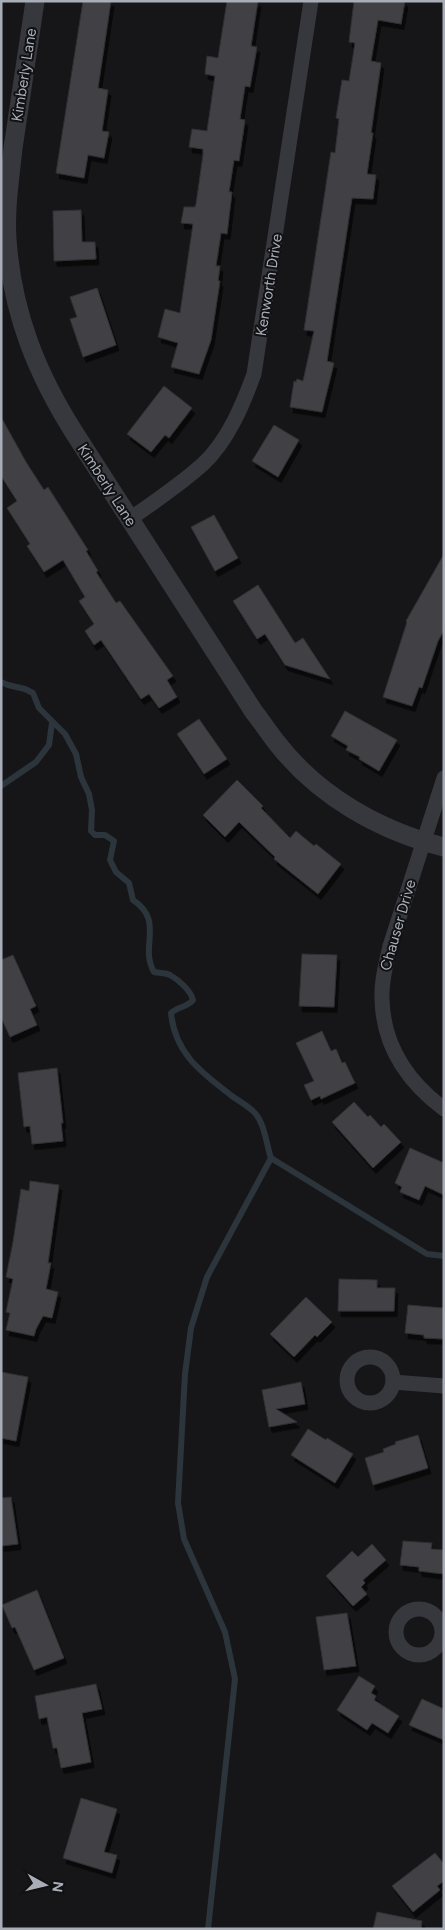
<svg xmlns="http://www.w3.org/2000/svg" width="445" height="1930" font-family="Figtree,sans-serif">
<defs>
<filter id="shadow"><feDropShadow dx="3" dy="5.5" stdDeviation="0" flood-color="#0009"/></filter>
</defs>
<rect width="100%" height="100%" fill="#161618"/>
<g fill="none" stroke-linecap="round" stroke-linejoin="round">
<g stroke="#2c353c" stroke-width="6">
<path d="M1,682L8,685L25,689L33,693L39,708L65,734L76,754L81,777L89,794L92,810L91,831L95,835H105L114,841L110,860L116,872L129,883L133,900C165,921 139,947 154,972C159,973 166,973 170,975C179,980 191,991 193,1000C188,1007 177,1007 171,1013C175,1054 202,1073 232,1096C239,1101 248,1106 254,1112C265,1123 266,1144 271,1158L427,1254L444,1256"/>
<polyline points="1,786 36,762 49,745 52,723"/>
<polyline points="208,1929 235,1679 225,1632 184,1539 178,1503 185,1374 191,1328 207,1277 271,1158"/>
</g>
</g>
<g fill="#404145" stroke="#303034" filter="url(#shadow)">
<polygon points="83,1 111,1 98,88 108,90 102,131 109,132 104,158 88,155 84,178 56,173"/>
<polygon points="227,1 258,1 251,46 257,47 250,87 245,86 240,119 245,120 239,161 234,160 229,192 232,192 227,234 221,233 216,266 220,266 218,281 220,281 211,340 199,374 171,367 178,343 158,337 165,309 180,313 193,224 181,223 184,207 195,207 196,204 203,155 203,149 189,147 192,129 207,131 215,76 205,74 207,56 218,58"/>
<polygon points="354,1 405,1 401,24 378,20 371,61 381,63 371,133 373,133 367,174 376,175 373,199 352,198 327,361 334,363 322,412 290,407 294,381 296,382 297,379 303,381 314,331 304,330 331,152 335,153 339,119 336,118 342,80 349,81 355,43 349,42"/>
<polygon points="81,210 82,242 95,242 96,259 54,261 53,211"/>
<polygon points="97,288 116,345 83,357 70,319 77,317 70,297"/>
<polygon points="164,386 192,408 169,438 165,435 151,452 127,434"/>
<polygon points="1,417 26,462 44,490 48,487 88,550 86,551 98,571 96,572 116,603 120,601 173,676 167,680 177,697 159,708 149,694 141,699 101,640 94,645 85,631 94,624 79,601 85,597 63,560 44,572 27,546 30,544 7,508 17,501 1,476"/>
<polygon points="274,425 299,440 278,477 252,461"/>
<polygon points="214,515 238,558 215,571 191,527"/>
<polygon points="444,554 444,630 438,641 422,688 419,687 412,706 383,697 407,622 406,621"/>
<polygon points="258,585 295,643 303,638 330,679 285,665 265,634 257,639 233,601"/>
<polygon points="345,711 397,740 379,771 359,759 360,757 346,750 348,746 331,736"/>
<polygon points="199,719 227,759 204,774 177,734"/>
<polygon points="237,780 263,806 261,808 290,838 296,831 314,846 316,844 341,864 318,894 274,859 275,857 239,822 225,837 203,815"/>
<polygon points="302,954 337,955 334,1007 299,1006"/>
<polygon points="13,955 36,1006 30,1009 37,1025 10,1037 1,1017 1,960"/>
<polygon points="322,1031 331,1051 336,1049 342,1063 345,1062 355,1083 321,1099 320,1096 311,1100 304,1085 314,1081 296,1043"/>
<polygon points="57,1068 63,1123 61,1123 63,1141 32,1144 30,1126 24,1127 18,1073"/>
<polygon points="354,1102 368,1117 370,1115 381,1127 384,1124 401,1142 373,1168 332,1122"/>
<polygon points="410,1148 444,1163 444,1195 425,1186 419,1200 400,1192 402,1187 395,1183"/>
<polygon points="30,1181 59,1185 48,1263 51,1263 46,1289 58,1292 52,1318 43,1316 36,1329 34,1336 6,1330 10,1313 6,1312 13,1279 6,1277 13,1242 21,1189 29,1191"/>
<polygon points="339,1279 377,1280 377,1288 395,1288 394,1311 338,1311"/>
<polygon points="306,1297 332,1322 317,1337 315,1335 294,1357 270,1334"/>
<polygon points="408,1305 444,1308 444,1339 424,1338 424,1335 405,1333"/>
<polygon points="1,1372 28,1377 16,1441 1,1438"/>
<polygon points="301,1382 305,1404 276,1409 297,1422 269,1427 262,1390"/>
<polygon points="308,1429 326,1440 327,1438 353,1454 335,1483 291,1455"/>
<polygon points="418,1435 428,1468 373,1485 365,1458 384,1452 383,1449 396,1444 395,1442"/>
<polygon points="11,1497 18,1544 1,1546 1,1498"/>
<polygon points="403,1541 432,1543 431,1549 444,1550 444,1574 419,1571 419,1567 400,1565"/>
<polygon points="372,1544 386,1560 363,1580 365,1583 361,1587 367,1594 353,1606 326,1576 352,1551 358,1557"/>
<polygon points="37,1590 64,1658 34,1670 15,1627 12,1628 2,1605"/>
<polygon points="347,1613 356,1666 324,1670 316,1617"/>
<polygon points="359,1676 375,1686 371,1693 376,1696 374,1700 399,1716 388,1733 372,1723 367,1730 337,1710"/>
<polygon points="96,1684 102,1709 82,1713 91,1762 61,1768 57,1748 53,1748 47,1717 39,1719 35,1696"/>
<polygon points="422,1699 444,1709 444,1740 409,1725"/>
<polygon points="81,1798 117,1809 104,1852 117,1855 112,1873 63,1858"/>
<polygon points="435,1853 444,1864 444,1881 437,1886 440,1890 413,1912 392,1886"/>
<polygon points="377,1912 422,1921 421,1929 373,1929"/>
</g>
<g fill="none" stroke-linecap="round" stroke-linejoin="round">
<g stroke="#37383d" stroke-width="15">
<path d="M130,519C154,502 181,484 203,464C228,441 243,404 254,374L311,1"/>
<path d="M444,778L390,946C386,964 381,982 382,999C383,1046 408,1082 444,1109"/>
<circle cx="370" cy="1380" r="23"/>
<polyline points="393,1382 444,1386"/>
<circle cx="419" cy="1632" r="23"/>
</g>
<path stroke="#37383d" stroke-width="19" d="M35,1C28,50 20,99 13,148C10,178 5,208 7,239C12,313 37,375 77,437L254,712C262,722 269,733 277,743C318,796 380,831 444,847"/>
</g>
<g text-anchor="middle" stroke-width="4" stroke-linejoin="round" paint-order="stroke">
<g font-size="15" fill="#a8adb8" stroke="#111113">
<text transform="translate(24 75) rotate(-81)" y="5">Kimberly Lane</text>
<text transform="translate(269 285) rotate(-81)" y="5">Kenworth Drive</text>
<text transform="translate(107 485) rotate(57)" y="5">Kimberly Lane</text>
<text transform="translate(398 925) rotate(-74)" y="5">Chauser Drive</text>
</g>
</g>
<rect width="445" height="1930" fill="none" stroke="#a8adb8" stroke-width="5"/>
<g transform="translate(45 1885) rotate(98)" stroke="#111113" stroke-width="4" paint-order="stroke">
<path d="M0-4L9 19L0 12L-9 19Z" fill="#a8adb8"/>
<text y="-8" font-size="14" font-weight="bold" text-anchor="middle" fill="#a8adb8">N</text>
</g>
</svg>
